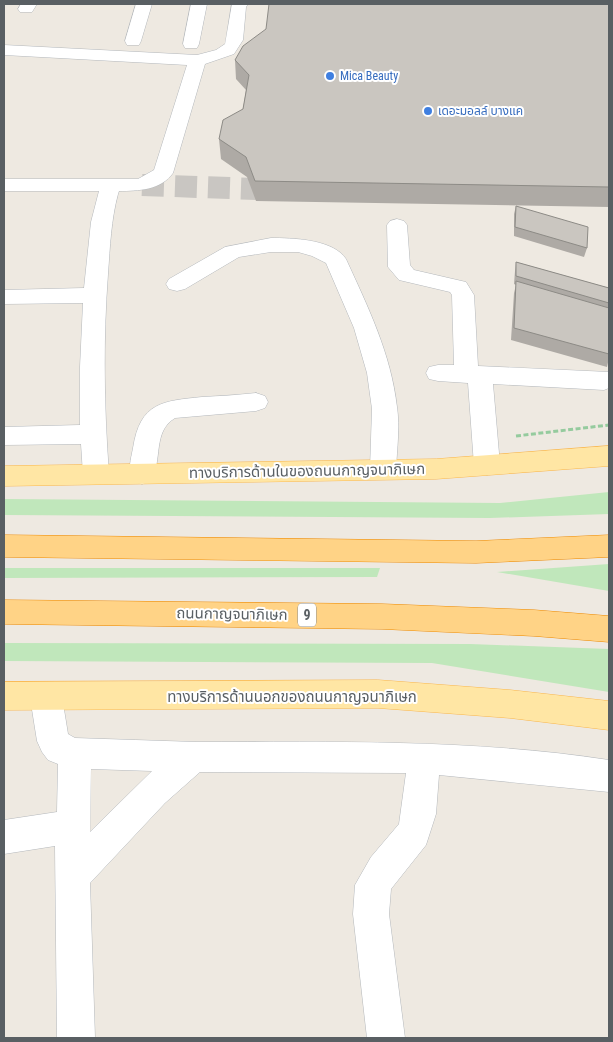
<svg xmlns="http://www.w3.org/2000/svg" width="613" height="1042" font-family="'Roboto Condensed','Noto Sans Thai',sans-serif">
<rect width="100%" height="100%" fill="#eee9e1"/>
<g fill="#c0e7bb">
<polygon points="609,492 609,514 490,518 4,515 4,499 500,503"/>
<polygon points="609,564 609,591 497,572"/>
<polygon points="4,568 380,568 377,577 4,578"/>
<polygon points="4,643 470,644 609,649 609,692 432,663 4,661"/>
</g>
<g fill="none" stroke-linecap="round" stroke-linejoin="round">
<polyline stroke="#c9c6c2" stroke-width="22" stroke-dasharray="22 11" stroke-linecap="butt" points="142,185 288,190"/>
<defs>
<g id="minor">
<polygon points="21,4 37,4 32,12 20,12 18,9"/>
<polygon points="136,4 152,4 141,41 139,45 127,45 125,41"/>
<polygon points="191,4 207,4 199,44 197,48 185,48 183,44"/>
<path d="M232,4H248L246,7L243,40L234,54L205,64L173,173C161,190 138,191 119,191L118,194C111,220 110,247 108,274C103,341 104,407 109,474L105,481L96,484L87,481L83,474L81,444L4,445V427L80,425V367L83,303L4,304V290L84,288L91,222L99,191H4V179H138L154,170L187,65L4,55V45L197,55L216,50L225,44Z"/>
<polygon points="397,219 404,221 407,225 410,265 414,270 466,282 474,295 478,366 609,372 609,388 604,390 493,384 500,465 496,472 487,475 478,472 474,465 468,383 438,381 429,379 426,373 429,367 438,365 454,365 452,295 450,292 399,280 388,267 387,225 390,221"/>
<path d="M271,238C292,238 333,239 346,259C368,307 391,354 397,407C400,427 397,449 396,469L392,476L383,479L374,476L370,469L372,409L367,373L354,328L326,263L312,256L298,252H271L239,257L185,289L177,291L169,289L166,284L169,279L225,247Z"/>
<path d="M256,393L265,396L268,402L265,408L256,411L175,418C152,432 163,460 151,481L142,484L133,481C127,471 131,459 133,448C140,402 163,401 202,397C220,396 238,395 256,393Z"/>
<path d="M46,683L57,687L62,697L68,734L75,738C115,739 156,741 196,742C334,742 473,739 609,760V792L439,775L436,814L426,845L391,889L389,914L405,1038H367L353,914L355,885L371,857L399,824L406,773L200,772L165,803L90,883L95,1038H57L55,846L4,854V820L57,812L58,764L48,760L42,752L37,741L30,697L35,687ZM91,769L152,771L90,832Z"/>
</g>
<g id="major">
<polygon points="609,446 609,466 436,479 4,486 4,466 436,459"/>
<polygon points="378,680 510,690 609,701 609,730 510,718 378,708 4,710 4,682"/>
</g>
<g id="highway">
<polygon points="4,535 476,541 609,535 609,557 476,563 4,557"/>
<polygon points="4,600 382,604 534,610 609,616 609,642 534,636 382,629 4,624"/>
</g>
</defs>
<use href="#minor" stroke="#b4b8bc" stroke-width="1"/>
<use href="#major" stroke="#fab74d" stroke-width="1"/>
<use href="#highway" stroke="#ee8a00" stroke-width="1"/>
<polyline stroke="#95cb9e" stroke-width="3" stroke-dasharray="5 2.5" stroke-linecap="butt" points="516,436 609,425"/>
<use href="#minor" fill="#fff" fill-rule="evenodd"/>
<use href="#major" fill="#ffe6a4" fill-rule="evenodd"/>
<use href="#highway" fill="#ffd386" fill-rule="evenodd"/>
</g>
<g fill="#aeaaa5">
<polygon points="609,4 609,207 256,201 247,177 221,159 219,139 243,109 246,90 236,79 235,60"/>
<polygon points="516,206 587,248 584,257 514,236 514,214"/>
<polygon points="516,262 609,288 609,358 607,367 511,340 514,293 516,285 514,284 515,271"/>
</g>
<g fill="#cac6c0" stroke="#8d8b86">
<polygon points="269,4 609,4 609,187 255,181 246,157 219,139 223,120 243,109 249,75 235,60 243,46 266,29"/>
<polygon points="516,206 588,227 587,248 515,227"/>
<polygon points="516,262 609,288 609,303 516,276"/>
<polygon points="516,281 609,308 609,354 514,328"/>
</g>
<g fill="#3f7fe0" stroke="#fff" stroke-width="2">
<circle cx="330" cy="76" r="5"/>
<circle cx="428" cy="111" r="5"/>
</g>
<g text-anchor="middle" stroke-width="4" stroke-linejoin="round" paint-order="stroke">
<g font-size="12" fill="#366cbe" stroke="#fff" text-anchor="start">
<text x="340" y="80">Mica Beauty</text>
<text x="438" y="115">เดอะมอลล์ บางแค</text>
</g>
<rect fill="#fff" stroke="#8b8f92" stroke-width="1" x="298" y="603.5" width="18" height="23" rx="4"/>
<g font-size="14" font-weight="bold" fill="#595f63">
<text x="307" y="620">9</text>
</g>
<g font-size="15" fill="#595f63" stroke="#fff">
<text transform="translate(307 471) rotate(-1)" y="5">ทางบริการด้านในของถนนกาญจนาภิเษก</text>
<text transform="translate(232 614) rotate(1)" y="5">ถนนกาญจนาภิเษก</text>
<text x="292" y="702">ทางบริการด้านนอกของถนนกาญจนาภิเษก</text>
</g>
</g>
<rect width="613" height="1042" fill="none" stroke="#595f63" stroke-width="10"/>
</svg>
